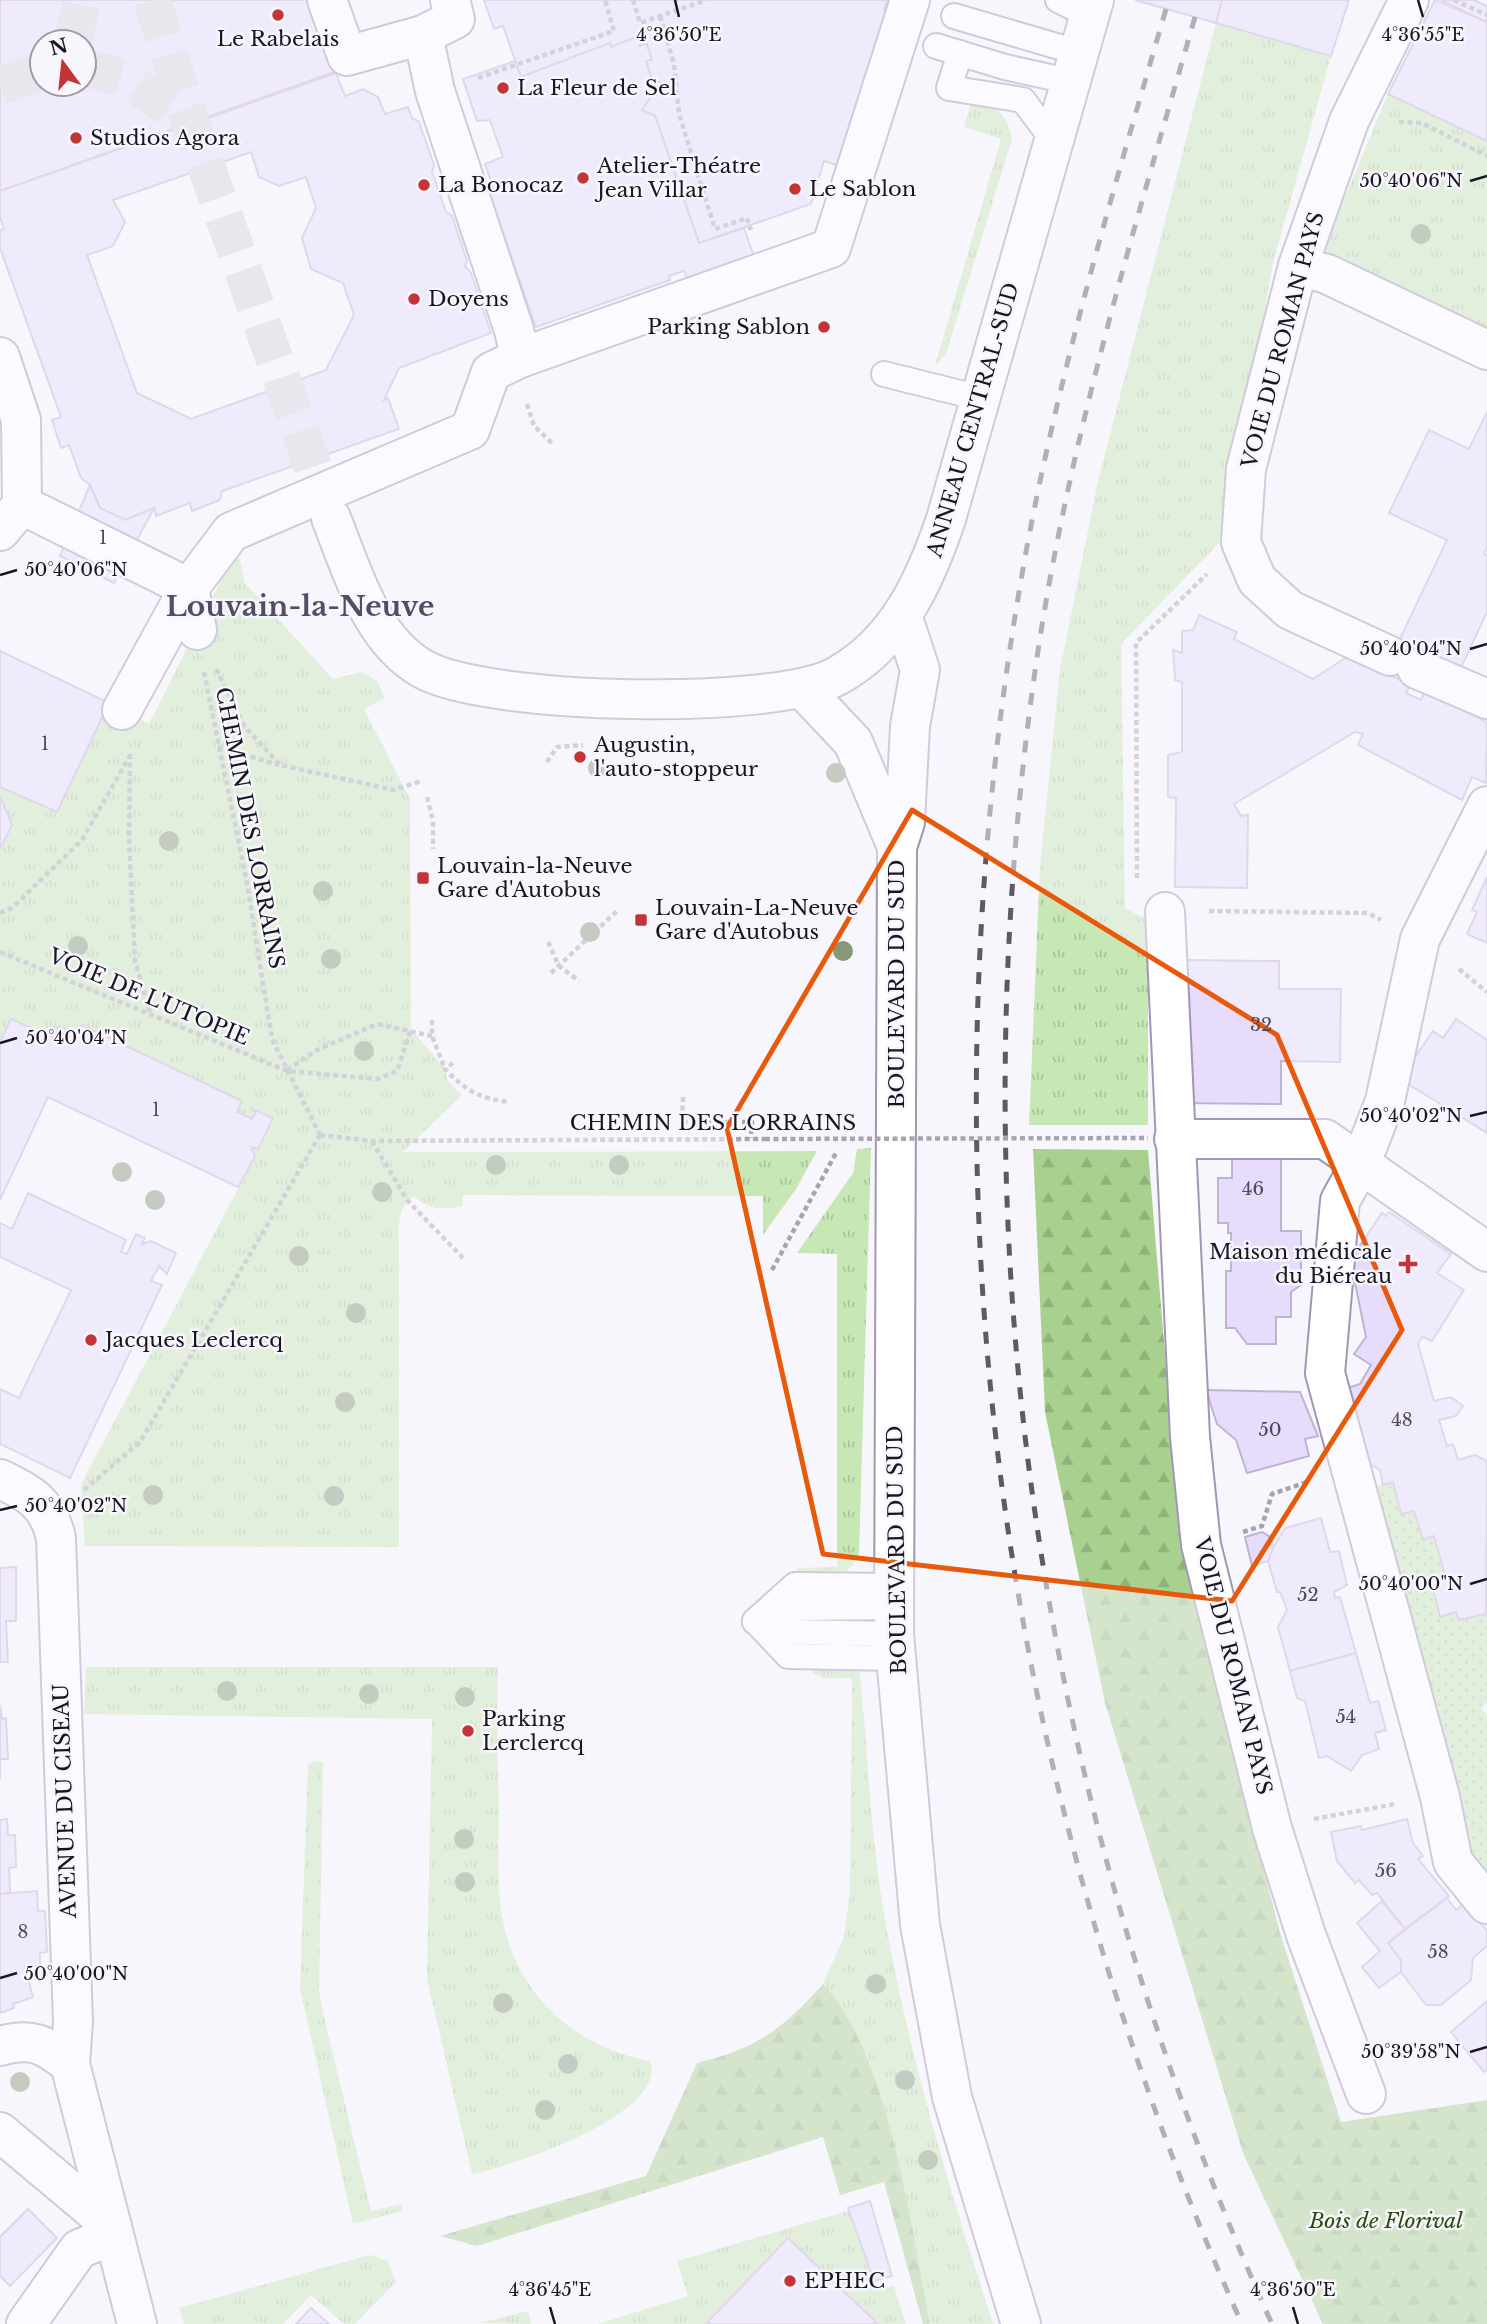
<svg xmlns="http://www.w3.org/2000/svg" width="1487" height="2324" font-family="'Libre Baskerville',serif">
<defs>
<pattern id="grass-tufts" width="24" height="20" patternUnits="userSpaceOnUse" patternTransform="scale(1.75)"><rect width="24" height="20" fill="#c7e7b5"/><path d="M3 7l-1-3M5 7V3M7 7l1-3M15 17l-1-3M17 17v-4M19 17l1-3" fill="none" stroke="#aac59b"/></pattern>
<pattern id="forest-firs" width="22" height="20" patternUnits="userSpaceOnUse" patternTransform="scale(1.75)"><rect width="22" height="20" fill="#a8d190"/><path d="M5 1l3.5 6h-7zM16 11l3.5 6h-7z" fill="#90b37c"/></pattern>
<pattern id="garden-dots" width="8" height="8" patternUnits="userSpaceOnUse" patternTransform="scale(1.75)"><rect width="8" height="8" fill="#c7e7b5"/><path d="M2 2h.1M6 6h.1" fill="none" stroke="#aac59b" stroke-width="1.8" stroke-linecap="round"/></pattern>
</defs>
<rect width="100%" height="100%" fill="#f8f6fd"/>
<g fill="url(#grass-tufts)">
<polygon points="1216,23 1331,56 1273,263 1225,537 1121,644 1125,908 1148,920 1148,1125 1029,1125 1040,866 1060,669 1098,481"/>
<polygon points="1388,94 1487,141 1487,328 1323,250"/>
<path d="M979,104C1002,108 1007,118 1012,139L946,354L935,366L1001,139L964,127L970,106Z"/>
<path d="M237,548L245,583L333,679L362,672L377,681L385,698L364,709L410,799L411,1029L445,1069L448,1081L462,1095L403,1152L817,1151L796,1189L763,1235V1196L463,1195L462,1206C442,1210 428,1210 414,1196C396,1207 399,1228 399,1247V1547L85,1546L81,1484L255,1157L251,1147L259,1149L273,1118L253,1109L252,1119L237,1112L242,1101L82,1025L76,1034L58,1026L54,1038L0,1042V849L12,825L0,796V787L57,811L109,703L149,724Z"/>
<path d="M871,1148L859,1554C846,1584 825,1575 797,1575V1568L837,1567V1254L797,1253L853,1173L857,1149Z"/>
<path d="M859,1665C868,1749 870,1835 885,1919C909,2056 950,2191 993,2324H930C911,2231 888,2051 823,1984L844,1937L850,1890L852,1682L850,1678H823L813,1673V1666Z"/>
<path d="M86,1667H498C496,1715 498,1763 499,1811C499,1841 497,1872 500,1902C508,1986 570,2047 650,2061C669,2115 509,2167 472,2174L427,1979L432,1719L84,1714Z"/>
<polygon points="317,1761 323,1763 319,1991 324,2017 371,2211 402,2204 402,2211 353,2224 300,1988 308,1764"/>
<polygon points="850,2210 877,2290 894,2286 906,2324 878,2324 788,2238 706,2324 598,2324 688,2296 677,2261"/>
<polygon points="370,2255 388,2261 396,2282 355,2324 344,2324 311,2295 283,2324 184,2324 179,2308"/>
<polygon points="528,2311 531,2324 480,2323"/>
</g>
<g fill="url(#forest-firs)">
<polygon points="1033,1149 1148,1150 1168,1390 1192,1586 1280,1933 1341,2122 1487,2100 1487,2324 1323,2324 1243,2153 1105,1703 1045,1412"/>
<path d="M823,1984C888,2050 912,2231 930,2324H923L884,2182L840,2195L823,2137L477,2246L440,2236L646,2176L697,2063C756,2049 783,2029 823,1984Z"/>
</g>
<polygon fill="url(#garden-dots)" points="1393,1482 1401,1513 1414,1511 1423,1540 1434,1536 1445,1575 1431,1580 1440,1617 1456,1612 1459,1620 1485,1614 1487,1617 1487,1703 1481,1708 1487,1715 1487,1880 1468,1850 1370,1488"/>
<g fill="#e7dcfc" stroke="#beb4d2" stroke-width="2" fill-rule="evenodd">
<path d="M0,0H312L337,71L0,191ZM42,42H84V84H42Z"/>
<polygon points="484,0 887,0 884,11 898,15 843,167 824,161 811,204 699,243 655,116 642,110 660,82 652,80 646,61 652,59 646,43 640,46 637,37 611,47 610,43 521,77 503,26 494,29"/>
<polygon points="1135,0 1222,0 1216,23"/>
<polygon points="1222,0 1349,0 1331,56 1216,23"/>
<polygon points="1435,0 1487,22 1487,141 1388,94"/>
<polygon points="1441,0 1474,0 1487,6 1487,22"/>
<polygon points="637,37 640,46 646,43 652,59 646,61 652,80 660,82 642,110 655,116 699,243 744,228 759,271 693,294 684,271 669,276 670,280 536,327 489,194 495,192 485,164 503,157 490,120 477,121 463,79 515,61 521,77 610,43 611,47"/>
<path d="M336,73L345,96L363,89L378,97L385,114L408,107L412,118L419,122L434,165L432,172L446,212L452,216L467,261L465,266L471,273L491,333L399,368L384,400L388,398L399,429L222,491L220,500L192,511L190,503L156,516L154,508L125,520L100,508L90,485L81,478L69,445L61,448L52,420L61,417L0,248V230L4,229L0,217V191ZM251,152L259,177L279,186L306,177L316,208L302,238L311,269L343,283L354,315L326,370L191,419L137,393L87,255L113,246L125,222L113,200Z"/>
<polygon points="1487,412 1487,547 1484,554 1487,555 1487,612 1460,670 1399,641 1447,540 1389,513 1429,430 1469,449"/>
<polygon points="90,485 100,508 125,520 154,508 114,583 60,556"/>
<polygon points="1199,615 1237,632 1234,639 1313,679 1350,655 1410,685 1406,693 1421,700 1425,691 1487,722 1486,783 1472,777 1462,800 1358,745 1363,734 1355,732 1234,804 1241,816 1248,815 1247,888 1175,887 1176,798 1168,797 1168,755 1182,752 1182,682 1175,680 1173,650 1182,653 1182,631 1193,630"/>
<polygon points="0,651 109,703 57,812 0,787"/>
<polygon points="0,796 12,825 0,849"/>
<polygon points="1487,877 1487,943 1467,934 1477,912 1472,910"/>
<polygon points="1182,960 1279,961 1279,989 1341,989 1340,1062 1281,1061 1281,1104 1181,1103"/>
<polygon points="11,1019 54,1038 58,1026 76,1034 82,1025 242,1101 237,1112 252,1119 255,1113 252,1109 273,1118 258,1149 251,1147 255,1157 238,1187 48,1097 0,1200 0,1042"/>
<polygon points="1456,1019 1487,1040 1487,1133 1400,1079 1433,1031 1443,1038"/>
<polygon points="1232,1155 1281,1155 1281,1231 1301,1231 1301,1285 1291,1292 1291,1317 1276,1317 1276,1344 1247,1344 1235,1328 1226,1328 1226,1271 1231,1271 1231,1233 1228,1233 1228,1223 1218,1223 1218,1178 1232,1178"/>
<polygon points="28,1193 126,1240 121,1252 127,1254 136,1234 145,1238 142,1244 151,1241 176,1253 167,1274 159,1266 151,1281 162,1285 70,1478 0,1444 0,1389 19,1398 71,1290 0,1257 0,1223 12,1229"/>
<polygon points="1389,1212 1451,1254 1437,1273 1464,1290 1432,1341 1422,1337 1418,1344 1434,1401 1451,1397 1463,1406 1456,1416 1439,1420 1447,1446 1453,1444 1458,1460 1475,1455 1487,1461 1486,1617 1485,1614 1459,1620 1456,1612 1440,1617 1431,1580 1445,1575 1434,1536 1423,1540 1414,1511 1401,1514 1393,1482 1383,1485 1380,1470 1369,1463 1348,1388 1360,1384 1371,1365 1354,1354 1366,1337 1353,1273 1346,1266 1382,1213 1386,1216"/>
<polygon points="1206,1390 1300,1392 1318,1436 1305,1439 1309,1456 1247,1473 1236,1440 1217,1424"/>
<polygon points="1321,1518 1330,1552 1339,1551 1347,1585 1334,1592 1335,1598 1340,1597 1356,1653 1290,1671 1278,1627 1287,1610 1280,1592 1277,1592 1267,1558 1285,1528"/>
<polygon points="1262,1532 1272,1538 1273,1548 1268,1561 1252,1566 1245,1537"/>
<polygon points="16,1567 16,1621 6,1621 8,1662 0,1662 0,1568"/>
<polygon points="1356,1653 1370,1703 1378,1701 1386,1730 1375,1733 1379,1749 1362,1755 1351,1771 1327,1756 1319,1758 1305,1701 1297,1698 1290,1671"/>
<polygon points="0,1705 2,1719 6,1718 8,1759 0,1759 0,1779"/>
<polygon points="7,1819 8,1835 15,1835 16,1867 9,1868 10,1893 0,1894 0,1820"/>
<polygon points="1407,1819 1413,1843 1423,1856 1418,1859 1449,1896 1405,1929 1377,1893 1372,1895 1359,1880 1355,1883 1337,1861 1331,1832 1361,1826 1362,1830"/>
<polygon points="37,1891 38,1911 45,1911 47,1952 40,1953 40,1967 25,1967 33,1997 13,2004 14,2008 0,2013 0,1894"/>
<polygon points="1447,1898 1456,1910 1465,1903 1487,1931 1487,1946 1473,1958 1471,1980 1441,2005 1426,2005 1401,1972 1401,1960 1388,1943"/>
<polygon points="1382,1901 1405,1929 1388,1943 1401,1960 1401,1972 1379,1988 1362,1967 1380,1951 1357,1923"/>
<polygon points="1487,2001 1487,2070 1484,2072 1451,2032"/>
<polygon points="870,2201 892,2276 874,2281 848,2208"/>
<polygon points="28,2209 57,2238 10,2286 0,2276 0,2237"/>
<polygon points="788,2238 878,2324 706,2324"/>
<polygon points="311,2308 329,2324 296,2324"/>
</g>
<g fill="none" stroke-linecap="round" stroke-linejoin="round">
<g stroke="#d7d4dc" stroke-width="38" stroke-dasharray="38 19" stroke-linecap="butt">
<polyline points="152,0 190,121 331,518"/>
<polyline points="73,42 82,0"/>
<polyline points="84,67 124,78 190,121"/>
<polyline points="0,86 42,71"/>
</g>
<defs>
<g id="lane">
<polyline points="1058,0 1090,16"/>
<polyline points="954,16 1080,53"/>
<polyline points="936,46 1005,67 1072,82"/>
<polyline points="960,53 949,88 1023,100 1055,143"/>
<polyline points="884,374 980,398"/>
<polyline points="760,1620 802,1608 894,1607"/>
<polyline points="755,1621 788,1656 896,1658"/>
<polyline points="755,1621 795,1585 894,1586"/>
<polyline points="755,1622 790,1632 894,1634"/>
</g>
<g id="street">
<polyline points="327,0 347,56 423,35 435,91 514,330 520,358"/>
<polyline points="423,35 455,19 450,0"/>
<polyline points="1298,266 1327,274 1487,350"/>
<polyline points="0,357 21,420 22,505 189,588 122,710"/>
<polyline points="0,531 22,505"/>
<polyline points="197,630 189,588 231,532 470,430 491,372 520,358 831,248 910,0"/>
<polyline points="1390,656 1290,610 1257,580 1241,542 1246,469 1298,266 1349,121 1409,0"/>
<polyline points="1417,669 1487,699"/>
<polyline points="1487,806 1420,939 1385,1101 1361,1163 1340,1201 1325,1373 1440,1797 1453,1862 1487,1904"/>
<polyline points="1165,912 1190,1437 1201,1545 1272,1828 1306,1935 1366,2094"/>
<polyline points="1174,1139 1325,1139 1487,1252"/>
<path d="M0,1479C30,1493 48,1503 56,1538L73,2022L70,2064L137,2324"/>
<path d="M0,2046C32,2037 44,2044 70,2064"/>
<polyline points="0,2132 112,2226"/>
<polyline points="26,2324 79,2249 113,2235"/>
</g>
<g id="secondary">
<path d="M331,518C352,570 370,639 423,669C487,705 774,711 837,676C897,643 925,581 946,519L1094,0"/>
<polyline points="802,688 853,742 897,847 894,1634 920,1925 952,2097 1021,2324"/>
<polyline points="897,847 905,822 910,726 920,670 902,615"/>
</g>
</defs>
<use href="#lane" stroke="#a196b4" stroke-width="28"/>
<use href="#street" stroke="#a196b4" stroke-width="42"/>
<use href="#secondary" stroke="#a196b4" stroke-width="42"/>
<g stroke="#a7a4ad" stroke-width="4.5" stroke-dasharray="5 3.5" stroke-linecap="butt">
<polyline points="633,0 640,23 706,0"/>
<polyline points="1454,0 1487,15"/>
<polyline points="660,16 674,64 679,114 715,229 747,218 751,230"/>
<polyline points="478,78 614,31 605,0"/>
<polyline points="1399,122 1422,123 1487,156"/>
<polyline points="527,404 534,426 553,444"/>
<polyline points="216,669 245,727 280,765 394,790 421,781"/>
<polyline points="204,672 247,883 272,1039 320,1135"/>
<polyline points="218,747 279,765"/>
<polyline points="130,754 129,838 135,961 150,1013"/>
<polyline points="547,762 557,747 583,745"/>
<polyline points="427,797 433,820 433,849"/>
<polyline points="1137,878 1136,643 1207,574"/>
<polyline points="1209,911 1368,913 1381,920"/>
<polyline points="0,913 12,908 82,840 129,757"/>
<polyline points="548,942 559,966 579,981"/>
<polyline points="0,952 287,1071 377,1079 397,1071 411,1029"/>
<polyline points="1459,969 1487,992"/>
<polyline points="551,973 618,910"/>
<polyline points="432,1020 432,1036 445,1069"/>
<path d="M453,1063L445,1069C465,1090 480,1099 510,1102"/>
<polyline points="287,1070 317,1050 377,1024 432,1036"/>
<polyline points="683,1097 682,1122 752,1122 751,1138"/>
<polyline points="320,1135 371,1141 765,1139"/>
<polyline points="372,1141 407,1200 465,1260"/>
<polyline points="772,1270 836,1153"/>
<polyline points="84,1490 140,1442 320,1135"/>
<polyline points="1243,1532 1262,1526 1272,1494 1310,1481"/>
<polyline points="1314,1819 1395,1804"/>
</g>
<use href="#lane" stroke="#fff" stroke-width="24"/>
<use href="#street" stroke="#fff" stroke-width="38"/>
<use href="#secondary" stroke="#fff" stroke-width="38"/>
<g stroke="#5d5a64" stroke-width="5" stroke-dasharray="12 12" stroke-linecap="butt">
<path d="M1166,9C1114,188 1060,368 1026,552C916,1158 989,1762 1242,2324"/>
<path d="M1195,17C1134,230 1068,444 1036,664C954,1234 1036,1799 1272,2324"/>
</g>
<polyline stroke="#a7a4ad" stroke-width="4.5" stroke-dasharray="5 3.5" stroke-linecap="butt" points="765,1139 1148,1138"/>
</g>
<g fill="#869875">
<circle cx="1421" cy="234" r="10"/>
<circle cx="598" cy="768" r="10"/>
<circle cx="836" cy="773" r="10"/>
<circle cx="169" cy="841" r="10"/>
<circle cx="323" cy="891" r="10"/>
<circle cx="590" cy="932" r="10"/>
<circle cx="78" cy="946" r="10"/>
<circle cx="843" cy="951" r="10"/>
<circle cx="331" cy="959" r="10"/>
<circle cx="364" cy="1051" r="10"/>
<circle cx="496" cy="1165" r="10"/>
<circle cx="619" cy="1165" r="10"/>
<circle cx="122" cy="1172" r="10"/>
<circle cx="382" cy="1192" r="10"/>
<circle cx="155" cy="1200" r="10"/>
<circle cx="299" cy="1256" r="10"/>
<circle cx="356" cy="1313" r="10"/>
<circle cx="345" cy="1402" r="10"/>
<circle cx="153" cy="1495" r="10"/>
<circle cx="334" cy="1496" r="10"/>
<circle cx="227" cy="1691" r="10"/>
<circle cx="369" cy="1694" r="10"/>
<circle cx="465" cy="1697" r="10"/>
<circle cx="464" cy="1839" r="10"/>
<circle cx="465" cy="1882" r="10"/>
<circle cx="876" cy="1984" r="10"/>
<circle cx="503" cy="2003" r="10"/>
<circle cx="568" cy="2064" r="10"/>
<circle cx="905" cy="2080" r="10"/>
<circle cx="20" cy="2082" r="10"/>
<circle cx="545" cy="2110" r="10"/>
<circle cx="928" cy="2160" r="10"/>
</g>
<path d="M0 0H1487V2324H0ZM912,810L1277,1035L1402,1330L1232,1601L823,1554L727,1128Z" fill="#f8f6fd" fill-opacity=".55" fill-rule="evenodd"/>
<path fill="none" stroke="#e8590c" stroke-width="5" stroke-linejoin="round" d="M912,810L1277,1035L1402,1330L1232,1601L823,1554L727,1128Z"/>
<path fill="none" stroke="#1a1621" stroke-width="2.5" d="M675,0L679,17M1418,0L1423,17M1470,181L1487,176M0,575L17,570M1470,649L1487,644M0,1043L17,1038M1470,1116L1487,1112M0,1510L17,1506M1470,1584L1487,1579M0,1978L17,1973M1470,2052L1487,2047M550,2307L555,2324M1293,2307L1298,2324"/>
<g fill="#c33436" stroke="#f8f6fd" stroke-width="2.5">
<circle cx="278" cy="15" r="7"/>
<circle cx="503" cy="88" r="7"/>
<circle cx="76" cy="138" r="7"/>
<circle cx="583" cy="178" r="7"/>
<circle cx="424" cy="185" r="7"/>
<circle cx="795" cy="189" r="7"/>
<circle cx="414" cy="299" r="7"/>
<circle cx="824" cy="327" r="7"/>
<circle cx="580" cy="757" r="7"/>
<rect x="416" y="871" width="14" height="14" rx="3.5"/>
<rect x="634" y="913" width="14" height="14" rx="3.5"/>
<path d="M1404.5 1253.5h7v7h7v7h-7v7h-7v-7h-7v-7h7z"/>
<circle cx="91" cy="1340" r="7"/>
<circle cx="468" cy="1731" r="7"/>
<circle cx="790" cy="2281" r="7"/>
</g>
<g text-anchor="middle" stroke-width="5" stroke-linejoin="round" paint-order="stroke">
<g font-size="18" fill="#4d4858">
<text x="103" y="544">1</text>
<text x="45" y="750">1</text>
<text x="1261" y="1031">32</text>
<text x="156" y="1116">1</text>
<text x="1253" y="1195">46</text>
<text x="1402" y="1426">48</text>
<text x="1270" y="1436">50</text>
<text x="1308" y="1601">52</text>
<text x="1346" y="1723">54</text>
<text x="1386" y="1877">56</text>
<text x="23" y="1938">8</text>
<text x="1438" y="1958">58</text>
</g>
<g font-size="21" fill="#1a1621" stroke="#f8f6fd" text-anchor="start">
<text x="278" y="46" text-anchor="middle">Le Rabelais</text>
<text x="517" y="95">La Fleur de Sel</text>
<text x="90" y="145">Studios Agora</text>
<text x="597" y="173">Atelier-Théatre<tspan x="597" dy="24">Jean Villar</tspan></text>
<text x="438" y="192">La Bonocaz</text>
<text x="809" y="196">Le Sablon</text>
<text x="428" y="306">Doyens</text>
<text x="810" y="334" text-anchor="end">Parking Sablon</text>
<text x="594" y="752">Augustin,<tspan x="594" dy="24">l'auto-stoppeur</tspan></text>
<text x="437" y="873">Louvain-la-Neuve<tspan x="437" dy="24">Gare d'Autobus</tspan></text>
<text x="655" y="915">Louvain-La-Neuve<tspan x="655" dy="24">Gare d'Autobus</tspan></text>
<text x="1392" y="1259" text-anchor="end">Maison médicale<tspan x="1392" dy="24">du Biéreau</tspan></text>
<text x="105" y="1347">Jacques Leclercq</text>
<text x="482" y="1726">Parking<tspan x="482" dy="24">Lerclercq</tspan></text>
<text x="804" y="2288">EPHEC</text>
</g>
<g font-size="21" fill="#1a1621" stroke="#f8f6fd">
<text transform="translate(1283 340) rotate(-75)" y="7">VOIE DU ROMAN PAYS</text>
<text transform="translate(973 420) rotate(-74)" y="7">ANNEAU CENTRAL-SUD</text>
<text transform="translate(250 828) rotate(79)" y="7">CHEMIN DES LORRAINS</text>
<text transform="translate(897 984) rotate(-90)" y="7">BOULEVARD DU SUD</text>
<text transform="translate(149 997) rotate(23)" y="7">VOIE DE L'UTOPIE</text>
<text x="713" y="1130">CHEMIN DES LORRAINS</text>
<text transform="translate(897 1550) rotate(-91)" y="7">BOULEVARD DU SUD</text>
<text transform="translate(1233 1666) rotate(76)" y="7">VOIE DU ROMAN PAYS</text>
<text transform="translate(65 1801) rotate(-92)" y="7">AVENUE DU CISEAU</text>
</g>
<g font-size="21" font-style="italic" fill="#284b06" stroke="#f8f6fd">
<text x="1386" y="2228">Bois de Florival</text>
</g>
<g font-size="28" font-weight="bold" fill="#544b65" stroke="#f8f6fd">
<text x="300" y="616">Louvain-la-Neuve</text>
</g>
</g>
<g font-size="18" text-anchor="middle" fill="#1a1621" stroke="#f8f6fd" stroke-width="5" stroke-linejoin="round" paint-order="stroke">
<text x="679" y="41">4°36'50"E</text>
<text x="1423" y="41">4°36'55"E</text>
<text x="1411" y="187">50°40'06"N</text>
<text x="76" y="576">50°40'06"N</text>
<text x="1411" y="655">50°40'04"N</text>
<text x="76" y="1044">50°40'04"N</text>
<text x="1411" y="1122">50°40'02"N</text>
<text x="76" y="1512">50°40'02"N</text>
<text x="1411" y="1590">50°40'00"N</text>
<text x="76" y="1980">50°40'00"N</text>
<text x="1411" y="2058">50°39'58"N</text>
<text x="550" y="2296">4°36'45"E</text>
<text x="1293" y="2296">4°36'50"E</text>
</g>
<g transform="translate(63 63) rotate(345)"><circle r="33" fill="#f8f6fd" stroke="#9f9ca5" stroke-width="2"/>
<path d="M0-5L12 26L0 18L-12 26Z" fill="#c33436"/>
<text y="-10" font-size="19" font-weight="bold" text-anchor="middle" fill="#1a1621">N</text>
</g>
</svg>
